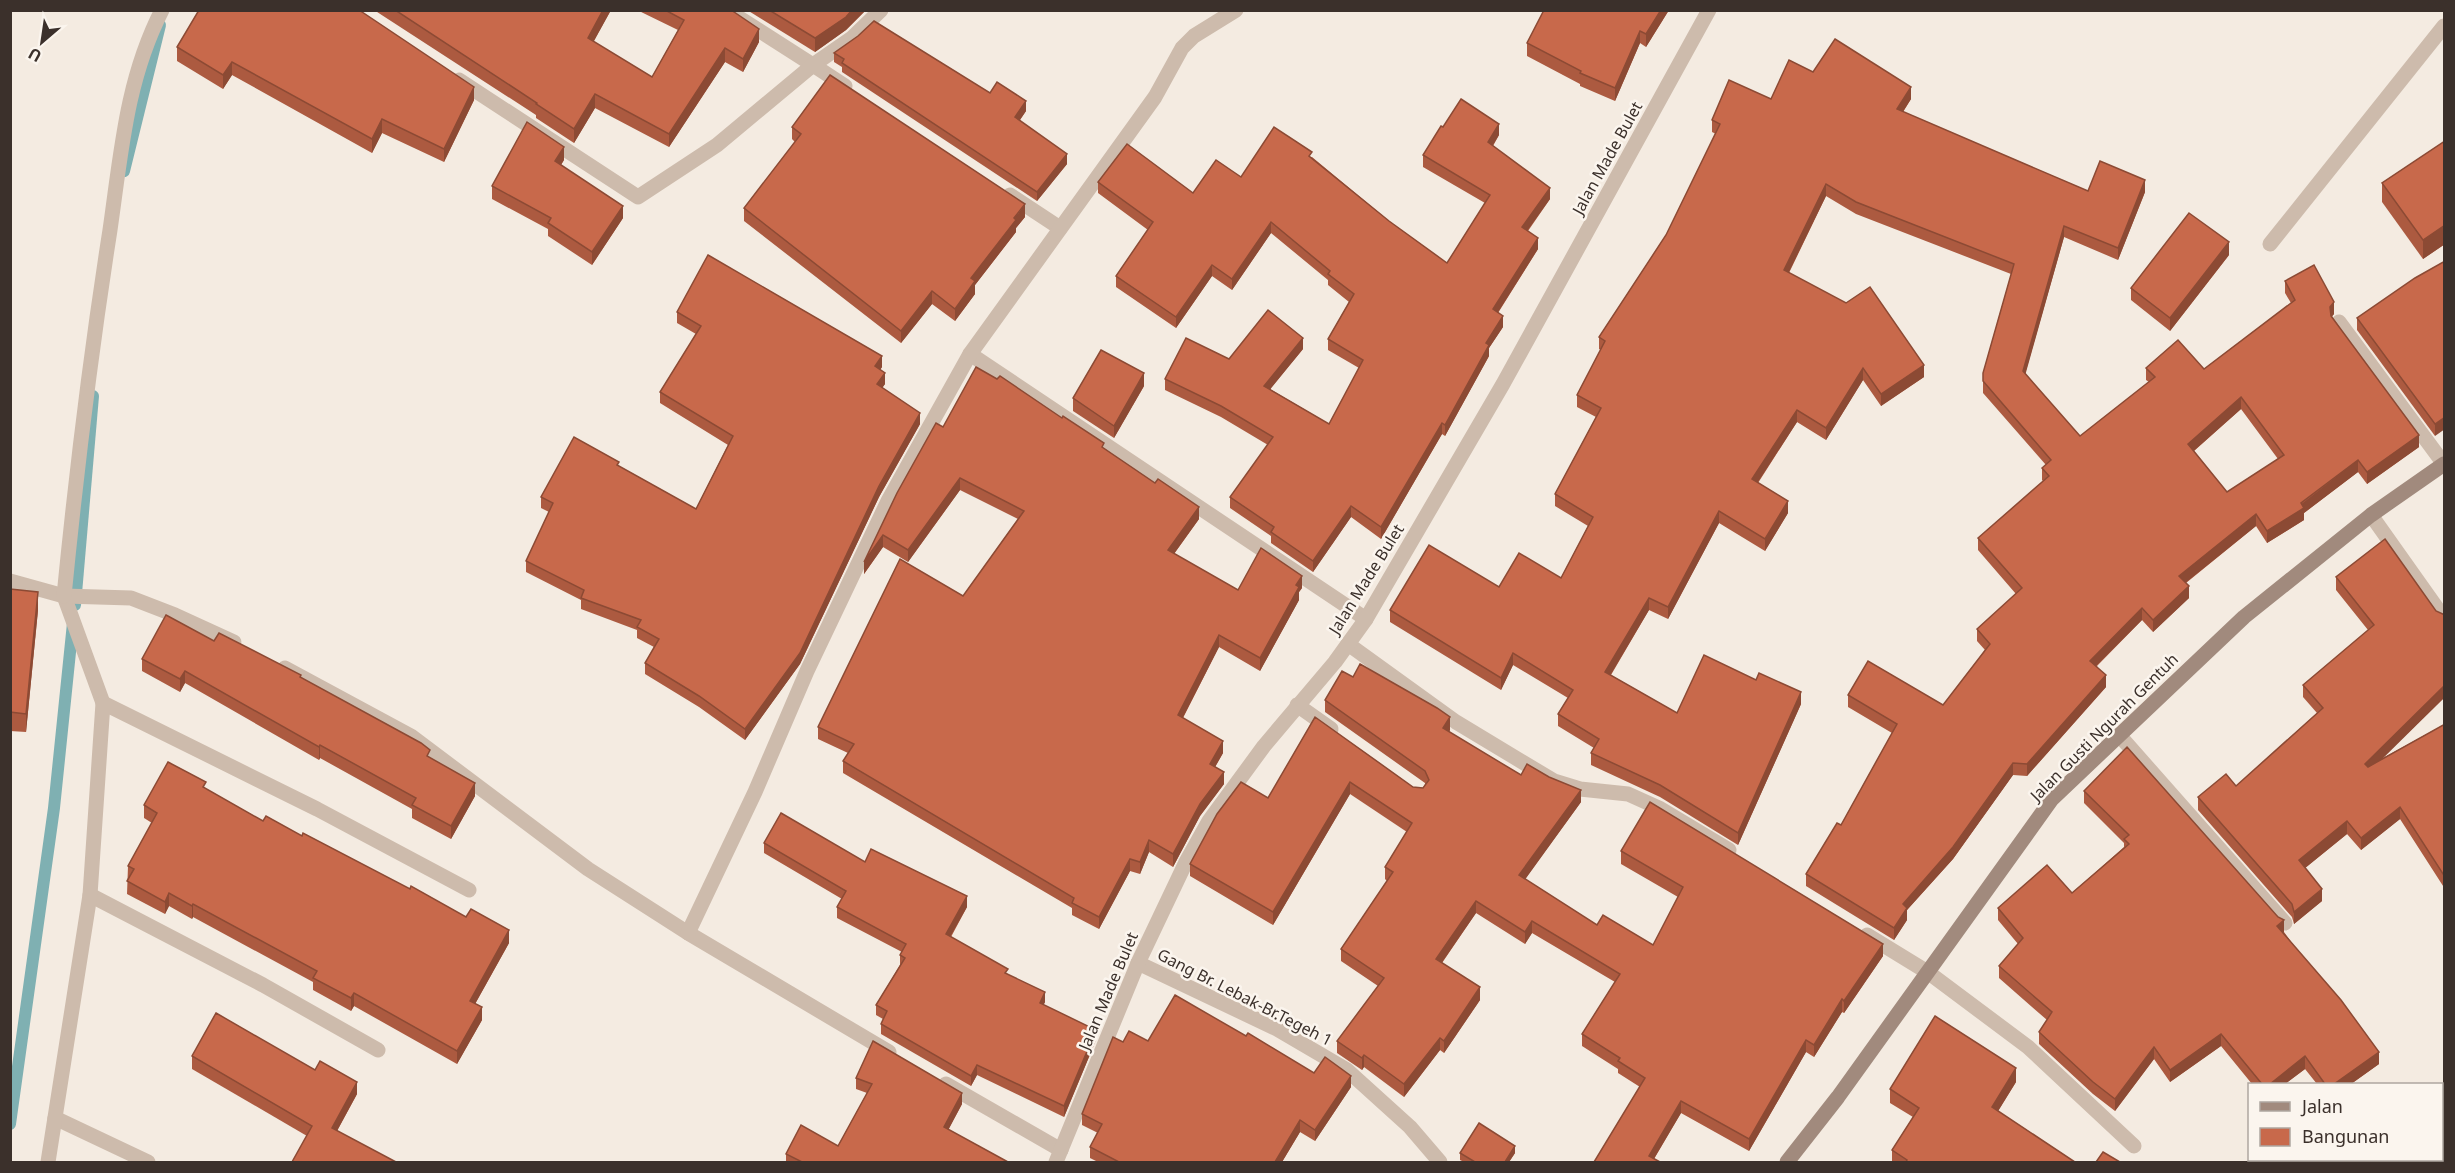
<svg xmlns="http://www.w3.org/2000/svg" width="2455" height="1173" font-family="'Noto Sans',sans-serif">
<rect width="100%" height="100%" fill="#f4ebe1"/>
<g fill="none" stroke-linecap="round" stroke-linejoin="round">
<g stroke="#7fb0b2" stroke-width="12">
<polyline points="124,171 160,25"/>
<polyline points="75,605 93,396"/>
<polyline points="10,1124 54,808 73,623"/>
</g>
<g stroke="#cdbbac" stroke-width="15">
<polyline points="2339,322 2444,464"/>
<polyline points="64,596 103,703"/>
</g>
<g stroke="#cdbbac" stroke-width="15">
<polyline points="727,10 813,65 852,38 881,10"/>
<polyline points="459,80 638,197 717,145 813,65 845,86"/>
<polyline points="1010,195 1060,228"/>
<polyline points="2270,244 2444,26"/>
<polyline points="970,354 1366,619"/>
<polyline points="2371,515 2444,618"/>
<polyline points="10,581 64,596 131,598 175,615 234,642"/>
<path d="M64,596C76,474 91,351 110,230C121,154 126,80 162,10"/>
<polyline points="1348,644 1456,722 1554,781 1580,789 1628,794 1659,808 1729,850"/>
<polyline points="285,668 411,736 588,869 688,933 889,1052"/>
<polyline points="1297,705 1331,729"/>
<polyline points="2119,735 2285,923"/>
<polyline points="90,895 263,985 378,1050"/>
<polyline points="688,933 755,792 807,671 888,501 970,354 1155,97 1182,48 1194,36 1236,10"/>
<polyline points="1867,935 1929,973 2028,1047 2134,1146"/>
<polyline points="1138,963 1277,1029 1347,1070 1410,1127 1440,1162"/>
<polyline points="946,1084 1061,1150"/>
<polyline points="55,1118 148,1162"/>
<polyline points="48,1162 90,895 103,703 317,809 469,890"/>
<polyline points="1056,1162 1138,963 1186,862 1209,821 1264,746 1335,662 1366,619 1503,384 1709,10"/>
</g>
<polyline stroke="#a18a7d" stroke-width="15" points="1787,1162 1838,1097 2052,799 2244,617 2371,515 2444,464"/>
</g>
<g fill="#ac5a40" fill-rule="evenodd">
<polygon points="374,10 611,10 593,42 652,77 678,30 637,10 731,10 759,42 743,72 725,62 669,147 595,108 574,143 536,118 536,115"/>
<polygon points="747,10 866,10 846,30 815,52"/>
<polygon points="1669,10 1646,47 1640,43 1615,101 1580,86 1580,84 1527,56 1527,43"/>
<polygon points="177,47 474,100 444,162 382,133 372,153 232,75 223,89 177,61"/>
<polygon points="834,53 990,93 1026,111 1020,120 1067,164 1037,201 842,72 842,67 834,62"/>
<path d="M1813,72L1911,99L1903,112L2088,191L2145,192L2118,260L2064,237L2025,374L2080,436L2149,382L2146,380V368L2204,369L2291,303L2285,293V281L2334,314L2332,316L2419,447L2367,484L2358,472L2304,513V520L2267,543L2256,526L2186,583L2189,598L2153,632L2142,620L2097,666L2106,687L2027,776L2013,775L1953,859L1907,910V920L1894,940L1806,886V874L1841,825L1892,733L1848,707V695L1943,705L1985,650L1977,641V629L2016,594L1978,550V538L2043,481L2042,480V468L2046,465L1983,393V373L2011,274L1856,214L1826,196L1789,273L1924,377L1881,406L1863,380L1826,440L1797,422L1758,483L1788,513L1765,551L1719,523L1668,619L1649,610L1611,675L1677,713L1801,704L1738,845L1660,797L1591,765V753L1594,748L1558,726V714L1568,698L1513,665L1501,690L1390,622V610L1499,587L1561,578L1588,526L1555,506V494L1596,417L1577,407V395L1601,350L1599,349V337L1666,235L1716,134L1712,132V120L1771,99ZM2241,409L2278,459L2227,492L2194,451Z"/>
<polygon points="792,127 1025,217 1016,228 1016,232 975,285 975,294 955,321 932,304 901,343 744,221 744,208 795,142 792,139"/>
<polygon points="1443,127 1499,135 1493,146 1550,199 1528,231 1538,249 1498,313 1503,327 1489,348 1489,356 1445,436 1442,434 1381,539 1351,517 1313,572 1271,543 1271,536 1230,508 1230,497 1268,445 1221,417 1165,390 1165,379 1229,359 1303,349 1270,389 1329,424 1359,368 1328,350 1328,339 1349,302 1328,285 1328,280 1271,233 1232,290 1212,276 1176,328 1116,287 1116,276 1148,230 1098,193 1098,182 1193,193 1241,177 1312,157 1389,221 1447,263 1485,203 1423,167 1423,155"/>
<polygon points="2445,141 2445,244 2423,259 2382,202 2382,183"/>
<polygon points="564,160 561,165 623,218 592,265 548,236 548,229 492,199 492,186"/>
<polygon points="2229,255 2170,331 2131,300 2131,288"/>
<polygon points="2445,261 2435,436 2357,330 2357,318"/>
<polygon points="677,312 882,367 880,370 885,384 882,388 920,424 879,497 800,664 745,740 699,707 645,674 645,663 654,647 637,638 637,630 581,609 581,600 526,572 526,561 549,512 541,508 541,497 619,466 696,509 728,445 660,403 660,392 696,334 677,323"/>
<polygon points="1144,386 1114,438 1073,411 1073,398"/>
<polygon points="943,427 1104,448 1199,519 1174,554 1238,590 1302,588 1299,592 1299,600 1260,671 1219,647 1183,718 1223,753 1215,767 1224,784 1200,816 1173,867 1149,852 1140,874 1130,871 1099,929 1072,915 1072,908 843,773 843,761 848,753 818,739 818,727 963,596 1018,519 960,490 908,562 883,547 864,574 864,562"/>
<polygon points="2336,577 2445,615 2445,697 2381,759 2445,724 2445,889 2400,819 2361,850 2347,834 2305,868 2322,901 2294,924 2292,917 2198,810 2198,797 2236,786 2317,713 2303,697 2303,685 2368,630 2336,590"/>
<polygon points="10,589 38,610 26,732 10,731"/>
<polygon points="214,641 301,677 430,758 475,796 451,839 412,818 412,809 320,758 319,760 185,683 180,692 142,671 142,659"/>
<polygon points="1353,677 1450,730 1449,732 1521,775 1581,802 1525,879 1597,925 1653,945 1678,897 1621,864 1621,851 1883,956 1844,1013 1842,1012 1814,1057 1806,1052 1749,1151 1681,1113 1654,1159 1594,1162 1640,1087 1618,1073 1618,1069 1582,1046 1582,1034 1615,982 1532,933 1525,944 1476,913 1442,963 1480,1000 1444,1053 1440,1050 1404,1097 1364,1067 1362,1070 1337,1053 1337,1041 1378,986 1341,961 1341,949 1387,881 1385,879 1385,867 1407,832 1350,794 1273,925 1190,876 1190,864 1268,798 1315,717 1413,787 1423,788 1425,784 1425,783 1325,712 1325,700"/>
<polygon points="206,789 263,821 302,836 509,943 475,1004 482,1020 457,1064 354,1006 351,1011 313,990 313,982 193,917 192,919 169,906 165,914 127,894 128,866 152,823 144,818 144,805"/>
<polygon points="2084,791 2284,932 2379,1064 2351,1084 2317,1084 2305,1069 2285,1084 2252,1084 2221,1046 2170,1082 2154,1059 2115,1111 2093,1094 2039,1044 2039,1032 2047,1020 1999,978 1999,966 2018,944 1998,920 1998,908 2072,893 2124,847 2124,843 2084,803"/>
<polygon points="764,843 865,862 967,907 951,937 1008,974 1045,1002 1043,1005 1096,1040 1064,1117 977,1075 971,1086 881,1034 881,1024 883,1019 876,1015 876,1005 900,965 900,955 902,952 837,918 837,907 842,899 764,853"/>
<polygon points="1246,1036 1314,1073 1351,1087 1315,1141 1300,1132 1282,1162 1098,1162 1090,1158 1090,1147 1098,1133 1082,1125 1082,1114 1123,1042"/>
<polygon points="192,1056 315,1070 357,1094 337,1131 307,1136 192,1069"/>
<polygon points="856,1078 962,1104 948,1130 1008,1162 786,1162 786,1154 838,1146 867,1093 856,1089"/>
<polygon points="2016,1082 1998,1111 2075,1162 1892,1162 1892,1150 1913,1117 1890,1103 1890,1089"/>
<polygon points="1460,1153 1515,1153 1509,1162 1464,1162 1460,1160"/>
</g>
<g fill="#8c4a34">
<polygon points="603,10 611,10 588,52 588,38"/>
<polygon points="852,10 866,10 846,30 815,52 815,38"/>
<polygon points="1661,10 1669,10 1646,47 1646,34"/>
<polygon points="759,29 759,42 743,72 743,59"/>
<polygon points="1640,31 1640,43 1615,101 1615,88"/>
<polygon points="725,48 725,62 669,147 669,134"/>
<polygon points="232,62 232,75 223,89 223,75"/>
<polygon points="474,87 474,100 444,162 444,149"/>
<polygon points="1911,87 1911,99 1897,121 1897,109"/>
<polygon points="595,94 595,108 574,143 574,129"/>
<polygon points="1026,101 1026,111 1015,127 1015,117"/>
<polygon points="382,119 382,133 372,153 372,139"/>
<polygon points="1499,124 1499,135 1488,153 1488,142"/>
<polygon points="564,147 564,160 555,174 555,161"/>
<polygon points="1067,154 1067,164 1037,201 1037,192"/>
<polygon points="2145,180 2145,192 2118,260 2118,248"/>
<polygon points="1826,184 1826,196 1784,282 1784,270"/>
<polygon points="1550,188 1550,199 1522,238 1522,227"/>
<polygon points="1025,204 1025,217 1016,228 1016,232 975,285 975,294 955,321 955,309 971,278"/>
<polygon points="623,206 623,218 592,265 592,252"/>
<polygon points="1271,222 1271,233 1232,290 1232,279"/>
<polygon points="2445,225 2445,244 2423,259 2423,240"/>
<polygon points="2064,226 2064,237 2023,383 2023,371"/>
<polygon points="1538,238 1538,249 1493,320 1493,309"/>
<polygon points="2229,242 2229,255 2170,331 2170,318"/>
<polygon points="1212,265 1212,276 1176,328 1176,317"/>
<polygon points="932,291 932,304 901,343 901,331"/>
<polygon points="2334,302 2334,314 2330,319 2330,307"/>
<polygon points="1503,316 1503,327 1489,348 1489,356 1445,436 1445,425 1486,343"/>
<polygon points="1303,338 1303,349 1264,397 1264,386"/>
<polygon points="882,356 882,367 875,377 875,366"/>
<polygon points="1924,365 1924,377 1881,406 1881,394"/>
<polygon points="1863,368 1863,380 1826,440 1826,428"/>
<polygon points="885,373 885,384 877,395 877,384"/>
<polygon points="1144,373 1144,386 1114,438 1114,426"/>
<polygon points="2241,397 2241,409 2188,456 2188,444"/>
<polygon points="1797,410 1797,422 1752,491 1752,479"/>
<polygon points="920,413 920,424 879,497 800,664 745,740 745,729"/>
<polygon points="2445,417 2445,429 2435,436 2435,424"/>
<polygon points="1442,423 1442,434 1381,539 1381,527"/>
<polygon points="2419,435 2419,447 2367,484 2367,472"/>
<polygon points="2358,460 2358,472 2304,513 2304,520 2267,543 2267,531"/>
<polygon points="960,478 960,490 908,562 908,550"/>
<polygon points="1788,501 1788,513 1765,551 1765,539"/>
<polygon points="1351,506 1351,517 1313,572 1313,561"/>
<polygon points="1199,507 1199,519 1168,562 1168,550"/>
<polygon points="1719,511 1719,523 1668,619 1668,607"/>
<polygon points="2256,514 2256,526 2179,588 2179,576"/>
<polygon points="883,535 883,547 864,574 864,562"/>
<polygon points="1302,576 1302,588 1299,592 1299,600 1260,671 1260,658 1296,585"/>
<polygon points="2189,586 2189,598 2153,632 2153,620"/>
<polygon points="38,592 38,610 26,732 26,714"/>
<polygon points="1649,598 1649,610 1605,684 1605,672"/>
<polygon points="2142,608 2142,620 2090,672 2090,661"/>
<polygon points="1219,635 1219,647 1178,727 1178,715"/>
<polygon points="1513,653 1513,665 1501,690 1501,678"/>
<polygon points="185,671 185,683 180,692 180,679"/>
<polygon points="2106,675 2106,687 2027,776 2027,764"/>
<polygon points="2445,685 2445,697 2365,776 2365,764"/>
<polygon points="1801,692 1801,704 1738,845 1738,833"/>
<polygon points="1450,717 1450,730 1443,740 1443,728"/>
<polygon points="1223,741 1223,753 1210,776 1210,764"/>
<polygon points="320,745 320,758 319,760 319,747"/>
<polygon points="2013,763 2013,775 1953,859 1907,910 1907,920 1894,940 1894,928 1903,904"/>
<polygon points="1224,772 1224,784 1200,816 1173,867 1173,854 1200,804"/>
<polygon points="1350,782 1350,794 1273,925 1273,912"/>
<polygon points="475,783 475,796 451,839 451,826"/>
<polygon points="1581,790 1581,802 1519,888 1519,875"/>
<polygon points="2400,807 2400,819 2361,850 2361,838"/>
<polygon points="2347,821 2347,834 2299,873 2299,860"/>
<polygon points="1149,840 1149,852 1140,874 1140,862"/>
<polygon points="1130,859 1130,871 1099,929 1099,917"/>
<polygon points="2322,889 2322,901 2294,924 2294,912"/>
<polygon points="169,893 169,906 165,914 165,902"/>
<polygon points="967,896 967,907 946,944 946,934"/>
<polygon points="1476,901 1476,913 1436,971 1436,959"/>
<polygon points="193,904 193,917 192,919 192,906"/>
<polygon points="2284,920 2284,932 2277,938 2277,926"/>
<polygon points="1532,921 1532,933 1525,944 1525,932"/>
<polygon points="509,930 509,943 470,1013 470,1001"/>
<polygon points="1883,944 1883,956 1844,1013 1844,1001"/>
<polygon points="1480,987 1480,1000 1444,1053 1444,1041"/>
<polygon points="1045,992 1045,1002 1040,1013 1040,1003"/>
<polygon points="354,993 354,1006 351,1011 351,998"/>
<polygon points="1842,999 1842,1012 1814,1057 1814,1045"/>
<polygon points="482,1007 482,1020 457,1064 457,1051"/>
<polygon points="1096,1030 1096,1040 1064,1117 1064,1106"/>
<polygon points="2221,1034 2221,1046 2170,1082 2170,1070"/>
<polygon points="1440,1038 1440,1050 1404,1097 1404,1084"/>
<polygon points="1806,1040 1806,1052 1749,1151 1749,1139"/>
<polygon points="2154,1047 2154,1059 2115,1111 2115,1099"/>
<polygon points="2379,1052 2379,1064 2351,1084 2334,1084"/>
<polygon points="1364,1055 1364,1067 1362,1070 1362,1058"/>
<polygon points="2305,1056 2305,1069 2285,1084 2270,1084"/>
<polygon points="977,1065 977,1075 971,1086 971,1076"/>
<polygon points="2016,1068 2016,1082 1992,1121 1992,1107"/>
<polygon points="1351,1076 1351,1087 1315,1141 1315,1130"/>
<polygon points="357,1082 357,1094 332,1140 332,1128"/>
<polygon points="962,1093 962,1104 944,1138 944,1127"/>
<polygon points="1681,1101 1681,1113 1652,1162 1649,1156"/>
<polygon points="1300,1120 1300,1132 1282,1162 1275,1162"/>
<polygon points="1515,1146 1515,1153 1509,1162 1505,1162"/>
</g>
<g fill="#c8694b" stroke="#8c4a34" stroke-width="1.5" fill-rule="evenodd">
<polygon points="199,10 359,10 474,87 444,149 382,119 372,139 232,62 223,75 177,47"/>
<polygon points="395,10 603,10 588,38 652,77 684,20 665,10 731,10 759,29 743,59 725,48 669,134 595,94 574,129 536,104 537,103"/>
<polygon points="769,10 852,10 846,17 815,38"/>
<polygon points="1544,10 1661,10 1646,34 1640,31 1615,88 1580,73 1581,71 1527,43"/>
<polygon points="874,21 990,93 997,82 1026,101 1015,117 1067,154 1037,192 842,63 844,59 834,53 858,36"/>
<path d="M1835,39L1911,87L1897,109L2088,191L2100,161L2145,180L2118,248L2064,226L2023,371L2080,436L2155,377L2146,368L2178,340L2204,369L2295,300L2285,281L2314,265L2334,302L2330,307L2331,316L2419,435L2367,472L2358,460L2301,503L2304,508L2267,531L2256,514L2179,576L2189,586L2153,620L2142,608L2090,661L2106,675L2027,764L2013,763L1953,847L1903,904L1907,908L1894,928L1806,874L1837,823L1841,825L1897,724L1848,695L1868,661L1943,705L1990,644L1977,629L2022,588L1978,538L2049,476L2042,468L2051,460L1983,381V373L2014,264L1856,202L1826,184L1784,270L1846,303L1870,287L1924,365L1881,394L1863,368L1826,428L1797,410L1752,479L1788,501L1765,539L1719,511L1668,607L1649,598L1605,672L1677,713L1704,655L1756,680L1759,673L1801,692L1738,833L1660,785L1591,753L1599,739L1558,714L1573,690L1513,653L1501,678L1390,610L1429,545L1499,587L1519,553L1561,578L1593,517L1555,494L1601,408L1577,395L1605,341L1599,337L1666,235L1720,124L1712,120L1729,80L1771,99L1789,60L1813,72ZM2241,397L2284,455L2227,492L2188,444Z"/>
<polygon points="830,75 1025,204 1014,218 1016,220 971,278 975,281 955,309 932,291 901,331 744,208 801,134 792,127"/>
<polygon points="1461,99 1499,124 1488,142 1550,188 1522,227 1538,238 1493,309 1503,316 1486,343 1489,345 1445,425 1442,423 1381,527 1351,506 1313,561 1271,532 1274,527 1230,497 1273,437 1221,406 1165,379 1186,338 1229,359 1268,310 1303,338 1264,386 1329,424 1363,360 1328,339 1354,294 1328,274 1330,271 1271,222 1232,279 1212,265 1176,317 1116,276 1153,222 1098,182 1127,144 1193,193 1216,160 1241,177 1274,127 1312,152 1309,156 1389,221 1447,263 1490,195 1423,155 1441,126 1443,127"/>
<polygon points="527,122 564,147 555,161 623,206 592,252 548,223 551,218 492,186"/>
<polygon points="2445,141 2445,225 2423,240 2382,183"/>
<polygon points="2189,213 2229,242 2170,318 2131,288"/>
<polygon points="708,255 882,356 875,366 885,373 877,384 920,413 879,486 800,653 745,729 699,696 645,663 659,639 637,627 641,620 581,598 584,590 526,561 553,503 541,497 574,437 619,462 617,465 696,509 733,436 660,392 701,326 677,312"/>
<polygon points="2445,261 2445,417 2435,424 2357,318 2415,278"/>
<polygon points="1101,350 1144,373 1114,426 1073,398"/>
<polygon points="976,367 997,379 1000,376 1062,418 1063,416 1104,443 1102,447 1155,483 1158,479 1199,507 1168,550 1238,590 1261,548 1302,576 1296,585 1299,587 1260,658 1219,635 1178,715 1223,741 1210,764 1224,772 1200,804 1173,854 1149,840 1140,862 1130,859 1099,917 1072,903 1074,898 843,761 854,744 818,727 900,559 963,596 1024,511 960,478 908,550 883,535 864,562 897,493 936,423 943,427"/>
<polygon points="2385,539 2436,611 2445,615 2445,685 2365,764 2368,767 2445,724 2445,877 2400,807 2361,838 2347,821 2299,860 2322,889 2294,912 2292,904 2198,797 2226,774 2236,786 2323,708 2303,685 2374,625 2336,577"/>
<polygon points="10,589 38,592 26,714 10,712"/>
<polygon points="166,615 214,641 219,633 301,675 300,677 421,743 430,750 427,756 475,783 451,826 412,805 416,798 320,745 319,747 185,671 180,679 142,659"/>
<polygon points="1360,664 1437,708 1450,717 1443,728 1521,775 1527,764 1549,777 1581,790 1519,875 1597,925 1603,915 1653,945 1683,887 1621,851 1650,802 1883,944 1844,1001 1842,999 1814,1045 1806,1040 1749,1139 1681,1101 1649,1156 1660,1162 1594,1162 1645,1078 1618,1061 1620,1058 1582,1034 1620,974 1532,921 1525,932 1476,901 1436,959 1480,987 1444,1041 1440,1038 1404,1084 1364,1055 1362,1058 1337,1041 1384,978 1341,949 1393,872 1385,867 1412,823 1350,782 1273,912 1190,864 1217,814 1241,782 1268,798 1315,717 1413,787 1423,788 1429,780 1425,771 1325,700 1342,671 1353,677"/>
<polygon points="2127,747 2278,917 2284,920 2277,926 2341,1000 2379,1052 2334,1084 2325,1084 2305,1056 2270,1084 2262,1084 2221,1034 2170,1070 2154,1047 2115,1099 2093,1082 2039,1032 2052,1012 1999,966 2023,938 1998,908 2047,865 2072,893 2129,844 2124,839 2129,835 2084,791"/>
<polygon points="168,762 206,782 203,787 263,821 266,816 302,836 303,833 410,889 411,886 466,917 471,909 509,930 470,1001 482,1007 457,1051 354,993 351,998 313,978 317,971 193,904 192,906 169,893 165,902 127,881 134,869 128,866 157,813 144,805"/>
<polygon points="781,813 865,862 871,849 967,896 946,934 1008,969 1005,973 1045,992 1040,1003 1096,1030 1064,1106 977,1065 971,1076 881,1024 887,1011 876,1005 905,958 900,955 906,944 837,907 846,891 764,843"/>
<polygon points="1175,995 1246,1036 1248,1033 1314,1073 1325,1057 1351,1076 1315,1130 1300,1120 1275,1162 1119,1162 1090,1147 1102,1124 1082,1114 1113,1037 1123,1042 1129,1031 1148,1041"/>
<polygon points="216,1013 315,1070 320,1061 357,1082 332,1128 396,1162 292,1162 312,1126 192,1056"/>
<polygon points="1935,1016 2016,1068 1992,1107 2075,1162 1906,1162 1907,1160 1892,1150 1919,1108 1890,1089"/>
<polygon points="873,1041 962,1093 944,1127 1008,1162 802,1162 786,1154 801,1125 838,1146 872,1084 856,1078"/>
<polygon points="1479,1123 1515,1146 1505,1162 1475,1162 1460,1153"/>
<polygon points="2103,1152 2120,1162 2096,1162"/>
</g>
<g text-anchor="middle" stroke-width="5" stroke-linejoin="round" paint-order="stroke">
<g font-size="16" fill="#3b302b" stroke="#fbf5ee">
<text transform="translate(1607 158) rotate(-61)" y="6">Jalan Made Bulet</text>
<text transform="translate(1366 579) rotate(-58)" y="6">Jalan Made Bulet</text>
<text transform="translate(2104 727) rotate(-45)" y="6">Jalan Gusti Ngurah Gentuh</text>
<text transform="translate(1108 991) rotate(-67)" y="6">Jalan Made Bulet</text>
<text transform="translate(1245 997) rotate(27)" y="6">Gang Br. Lebak-Br.Tegeh 1</text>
</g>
</g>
<rect width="2455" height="1173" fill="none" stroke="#3b302b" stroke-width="24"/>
<rect x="2248" y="1083" width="195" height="78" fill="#fbf5ee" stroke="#aea6a0" stroke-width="1.5"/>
<rect x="2260" y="1102" width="30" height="9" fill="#a18a7d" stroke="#aea6a0" stroke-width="1.5"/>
<text x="2302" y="1113" font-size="18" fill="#3b302b">Jalan</text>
<rect x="2260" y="1128" width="30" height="18" fill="#c8694b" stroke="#aea6a0" stroke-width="1.5"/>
<text x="2302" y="1143" font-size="18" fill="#3b302b">Bangunan</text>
<g transform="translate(42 42) rotate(209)" stroke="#fbf5ee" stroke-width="4.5" paint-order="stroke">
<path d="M0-4.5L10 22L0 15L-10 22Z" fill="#3b302b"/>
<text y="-9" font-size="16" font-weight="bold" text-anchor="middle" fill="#3b302b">U</text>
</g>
</svg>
